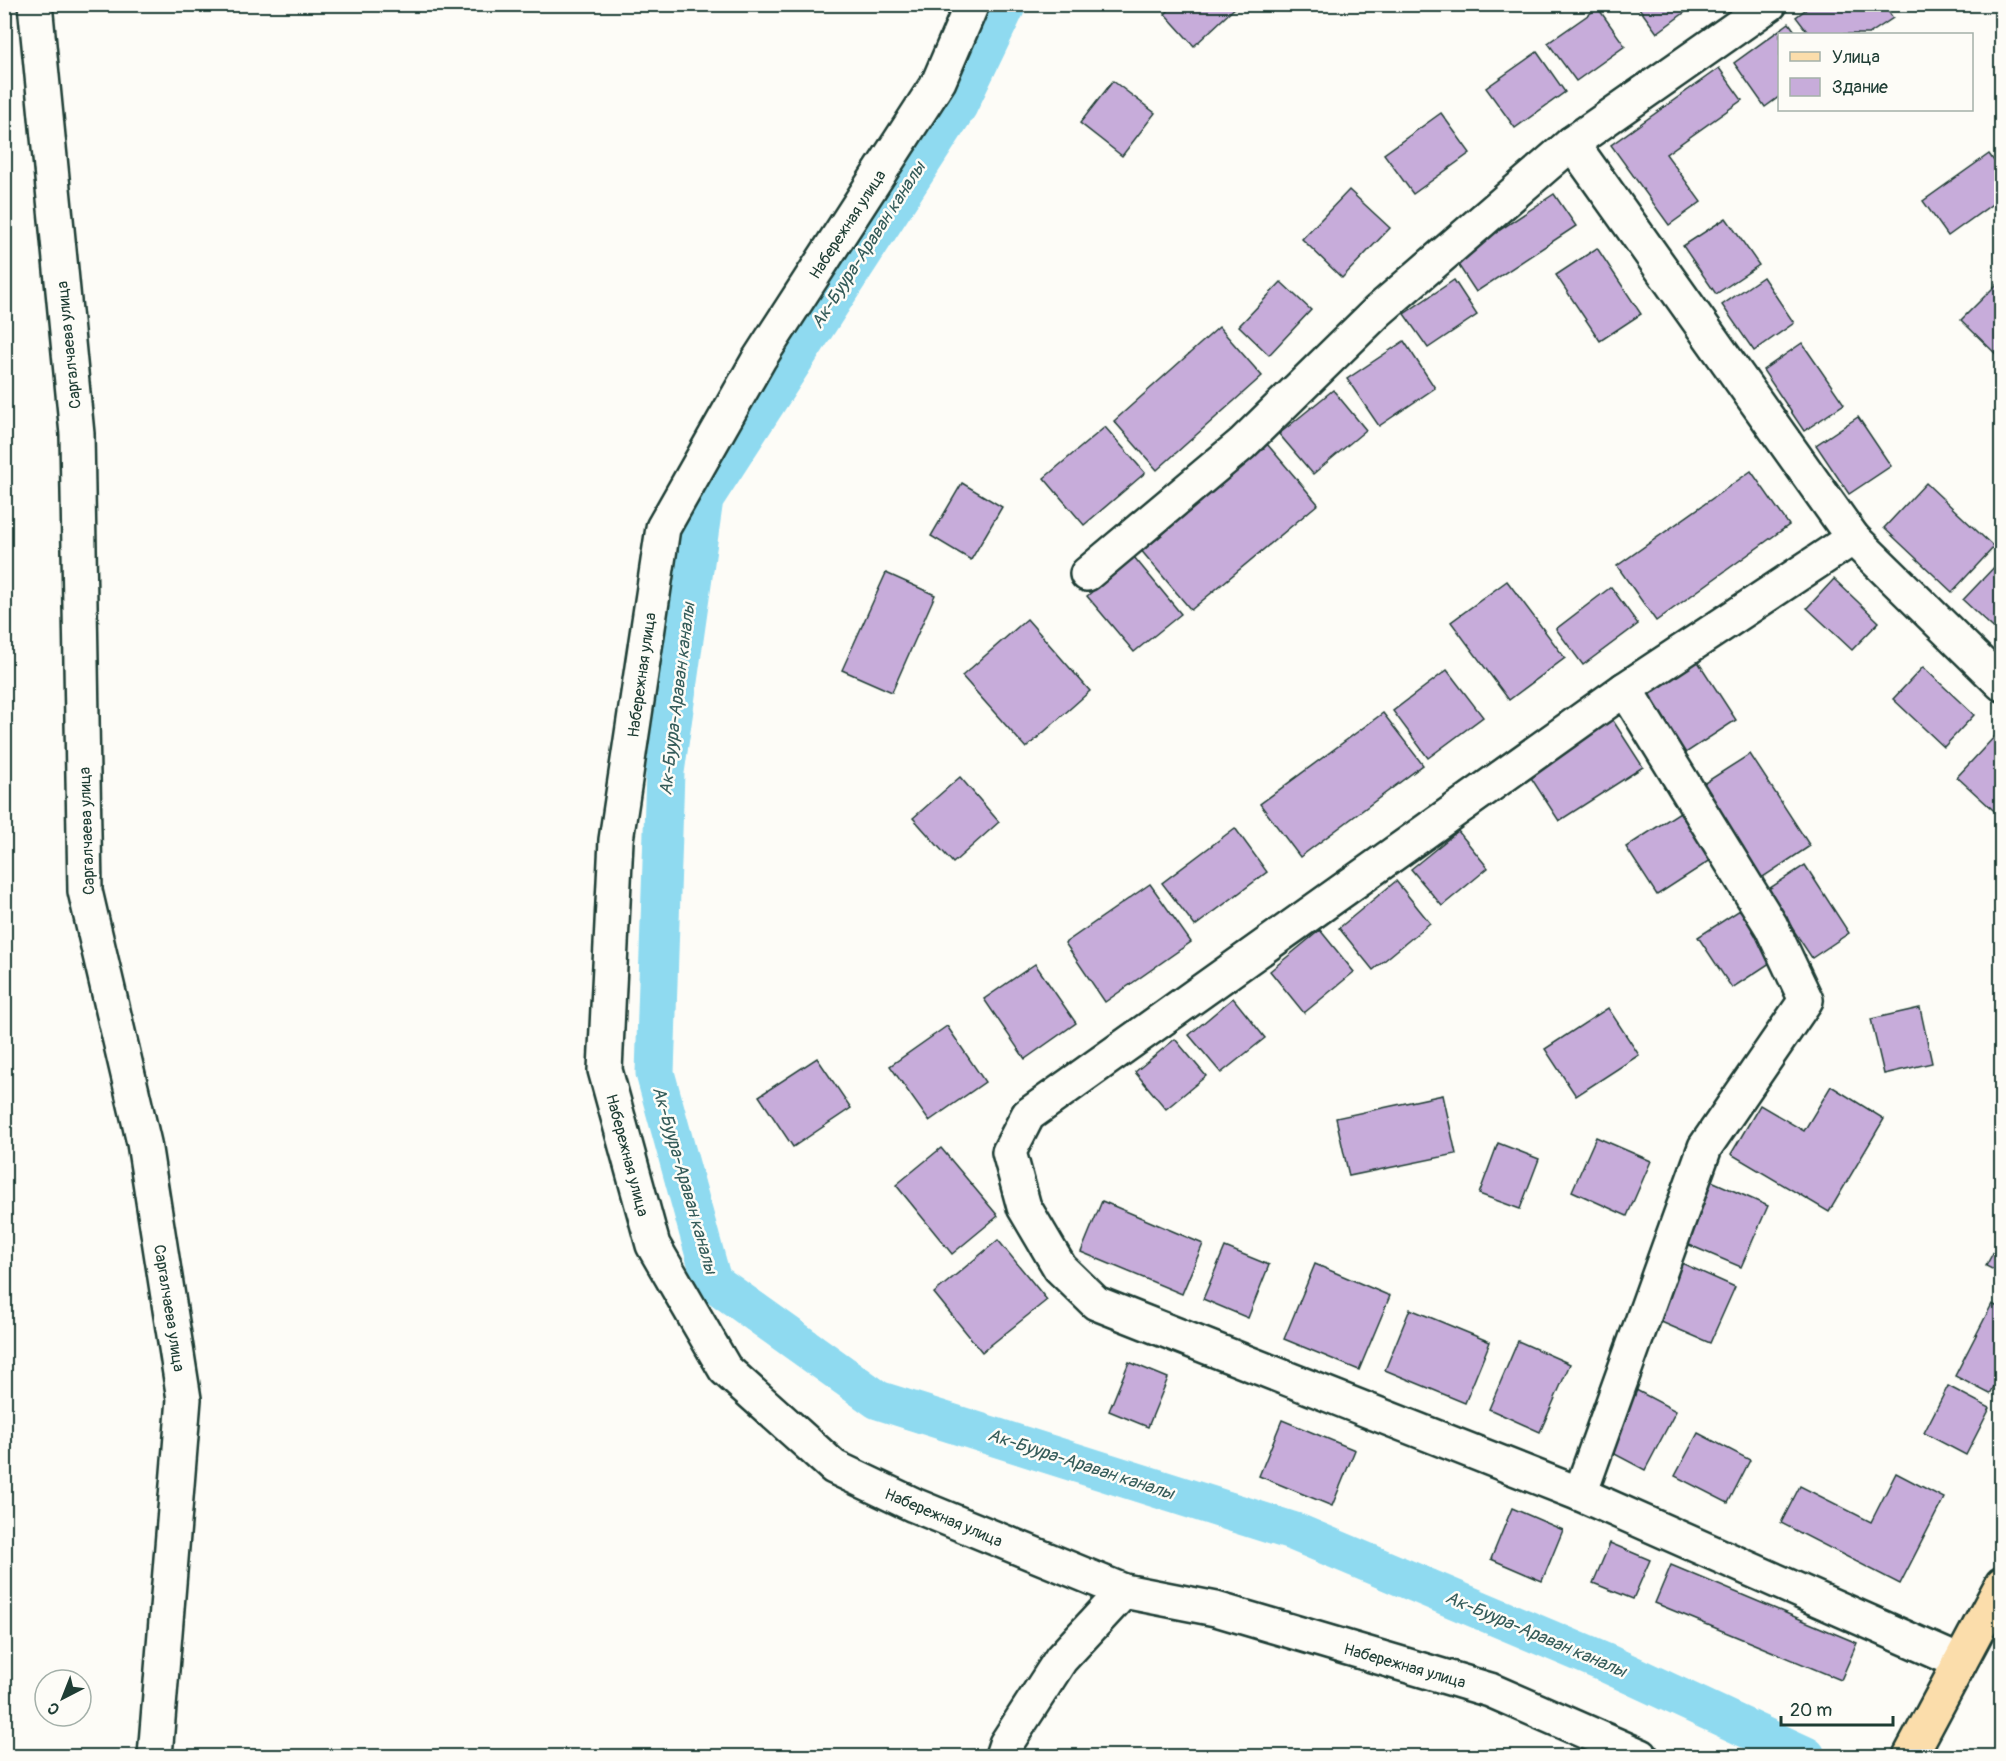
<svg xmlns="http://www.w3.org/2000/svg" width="2006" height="1761" font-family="Pangolin,sans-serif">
<rect width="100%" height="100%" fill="#fdfcf7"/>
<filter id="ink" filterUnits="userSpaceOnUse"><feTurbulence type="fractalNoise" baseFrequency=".0167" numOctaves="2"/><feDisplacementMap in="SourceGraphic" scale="12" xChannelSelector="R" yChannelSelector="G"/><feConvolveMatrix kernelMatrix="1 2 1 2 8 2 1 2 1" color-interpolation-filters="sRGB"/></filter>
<g filter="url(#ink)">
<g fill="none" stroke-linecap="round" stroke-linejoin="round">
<polyline stroke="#8fdaf0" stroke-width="39" points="1007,4 958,106 704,499 665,772 655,1073 712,1281 878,1400 1295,1532 1608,1664 1806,1756"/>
</g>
<g fill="#c7acda" stroke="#1f3d34" stroke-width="1.5">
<polygon points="1175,4 1239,4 1194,46 1165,14"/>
<polygon points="1636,4 1696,4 1657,33"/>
<polygon points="1813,4 1883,4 1893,18 1869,34 1809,34 1796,17"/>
<polygon points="1598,8 1625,46 1576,81 1548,43"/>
<polygon points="1789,23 1797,34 1780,34 1780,96 1765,107 1734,63"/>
<polygon points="1537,52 1565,92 1515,128 1486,88"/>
<polygon points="1719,68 1742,100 1666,154 1701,202 1669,225 1611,145"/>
<polygon points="1113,81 1155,113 1122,156 1080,123"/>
<polygon points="1441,113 1470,153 1413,194 1384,154"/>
<polygon points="1989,154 2002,172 2002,197 1948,236 1923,201"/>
<polygon points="1349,190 1390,228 1342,278 1302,239"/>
<polygon points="1554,194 1576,226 1476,292 1455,260"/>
<polygon points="1726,218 1759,265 1716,294 1683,246"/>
<polygon points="1597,248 1641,314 1600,341 1556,275"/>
<polygon points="1763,277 1794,323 1754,351 1722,305"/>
<polygon points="2002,279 2002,360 1961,320"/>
<polygon points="1454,280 1477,315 1428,348 1404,314"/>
<polygon points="1281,282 1311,310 1269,355 1239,326"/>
<polygon points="1219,327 1262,376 1157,470 1114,421"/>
<polygon points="1404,341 1435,388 1379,426 1347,379"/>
<polygon points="1802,343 1844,404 1804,431 1763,370"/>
<polygon points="1333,390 1366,430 1313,474 1279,434"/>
<polygon points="1858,417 1891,466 1849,494 1816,445"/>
<polygon points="1105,427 1145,473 1084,525 1044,478"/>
<polygon points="1267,444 1318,504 1191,610 1140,549"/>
<polygon points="1751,471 1789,525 1656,621 1617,566"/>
<polygon points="962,483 1002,507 971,560 931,536"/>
<polygon points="1926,483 1994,547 1952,592 1884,528"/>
<polygon points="1134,557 1181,614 1134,652 1087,596"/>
<polygon points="1998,563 2002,567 2002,636 1963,600"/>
<polygon points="886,573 935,595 892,692 842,670"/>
<polygon points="1834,579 1879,622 1852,650 1807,608"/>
<polygon points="1507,581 1565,658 1509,700 1451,622"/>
<polygon points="1611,587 1638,624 1583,665 1556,629"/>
<polygon points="1027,619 1090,691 1026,748 962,676"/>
<polygon points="1695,657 1736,720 1675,760 1634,697"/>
<polygon points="1923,667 1974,715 1944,747 1893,699"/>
<polygon points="1447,670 1483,717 1428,758 1393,711"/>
<polygon points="1383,713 1423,765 1300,857 1260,804"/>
<polygon points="1610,716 1643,767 1559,821 1526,770"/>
<polygon points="1996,735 2002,740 2002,818 1957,777"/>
<polygon points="1750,754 1810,846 1760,879 1700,786"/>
<polygon points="960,777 999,822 953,863 913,818"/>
<polygon points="1680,812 1711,860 1657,895 1626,847"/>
<polygon points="1235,828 1267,872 1195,926 1162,883"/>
<polygon points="1458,831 1488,868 1442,906 1411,869"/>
<polygon points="1805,865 1849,933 1812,958 1767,890"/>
<polygon points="1396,881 1430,923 1373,970 1339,928"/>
<polygon points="1150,884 1191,942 1105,1002 1065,943"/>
<polygon points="1743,908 1776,959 1732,988 1698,937"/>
<polygon points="1320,930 1354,972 1304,1013 1270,971"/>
<polygon points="1035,964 1076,1023 1025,1059 984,999"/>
<polygon points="1233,998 1265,1038 1221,1073 1189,1035"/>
<polygon points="1608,1008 1639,1055 1576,1096 1545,1049"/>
<polygon points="1920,1008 1932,1063 1884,1074 1871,1019"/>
<polygon points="947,1026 985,1082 929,1121 890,1066"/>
<polygon points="1175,1039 1206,1076 1166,1109 1135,1072"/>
<polygon points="817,1058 851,1108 793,1147 759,1096"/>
<polygon points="1831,1086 1884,1119 1829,1212 1731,1154 1760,1105 1804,1131"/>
<polygon points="1443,1095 1456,1154 1349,1176 1336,1118"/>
<polygon points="1596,1137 1651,1161 1627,1216 1572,1191"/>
<polygon points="1498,1143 1539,1159 1520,1209 1479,1194"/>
<polygon points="941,1148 998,1216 952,1254 896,1185"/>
<polygon points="1707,1179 1768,1206 1741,1267 1680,1241"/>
<polygon points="1102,1201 1203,1244 1182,1294 1081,1252"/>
<polygon points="2002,1236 2002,1274 1986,1266"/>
<polygon points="998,1240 1047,1300 982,1352 934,1293"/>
<polygon points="1225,1247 1269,1265 1248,1318 1203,1299"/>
<polygon points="1677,1261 1735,1287 1710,1343 1652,1318"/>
<polygon points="1315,1264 1390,1296 1359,1370 1284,1339"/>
<polygon points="1992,1304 2002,1309 2002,1371 1990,1394 1955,1376"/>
<polygon points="1410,1309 1490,1342 1465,1403 1385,1370"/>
<polygon points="1518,1341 1570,1364 1540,1432 1489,1409"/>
<polygon points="1129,1362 1168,1378 1148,1427 1109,1411"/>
<polygon points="1621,1382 1676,1411 1645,1470 1590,1441"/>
<polygon points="1948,1386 1990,1408 1966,1455 1924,1433"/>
<polygon points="1282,1420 1355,1450 1332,1506 1259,1476"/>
<polygon points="1698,1433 1750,1460 1728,1503 1675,1476"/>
<polygon points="1896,1473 1944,1498 1900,1584 1781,1523 1800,1486 1871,1522"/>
<polygon points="1512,1508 1563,1530 1542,1581 1491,1559"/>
<polygon points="1610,1543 1650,1560 1633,1599 1593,1583"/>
<polygon points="1671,1565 1857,1643 1841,1680 1655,1603"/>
</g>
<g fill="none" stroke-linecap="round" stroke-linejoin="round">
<defs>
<g id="minor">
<polyline points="35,4 77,434 85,891 144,1143 184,1399 155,1756"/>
<polyline points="972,4 939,81 759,359 663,528 616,840 605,1070 653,1245 725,1369 834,1467 914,1505 1124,1591 1216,1609 1490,1690 1641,1756"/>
<polyline points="1572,143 1853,538 2002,684"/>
<polyline points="1853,538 1625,689 1028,1115 1009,1152 1024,1207 1060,1268 1096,1303 1580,1494 1960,1662"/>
<polyline points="1087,574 1242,444 1378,311 1572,143 1770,4"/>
<polyline points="1580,1494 1705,1147 1806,1000 1771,926 1625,689"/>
<polyline points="1002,1756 1006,1744 1061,1659 1124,1591"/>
</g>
<polyline id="major" points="1910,1756 2002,1584"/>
</defs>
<use href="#minor" stroke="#1f3d34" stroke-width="38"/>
<use href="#major" stroke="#1f3d34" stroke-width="38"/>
<use href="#minor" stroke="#fdfcf7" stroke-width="33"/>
<use href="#major" stroke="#fbddab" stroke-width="33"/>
</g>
</g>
<g text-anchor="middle" stroke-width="5" stroke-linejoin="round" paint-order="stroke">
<g font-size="16" fill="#1f3d34" stroke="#fdfcf7">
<text transform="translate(847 224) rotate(-57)" y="6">Набережная улица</text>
<text transform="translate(68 345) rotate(-96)" y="6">Саргалчаева улица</text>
<text transform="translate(641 675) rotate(-82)" y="6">Набережная улица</text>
<text transform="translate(86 831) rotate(-92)" y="6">Саргалчаева улица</text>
<text transform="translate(628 1155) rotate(75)" y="6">Набережная улица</text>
<text transform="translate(170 1308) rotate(81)" y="6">Саргалчаева улица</text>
<text transform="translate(944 1517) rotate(23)" y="6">Набережная улица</text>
<text transform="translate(1405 1665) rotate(16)" y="6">Набережная улица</text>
</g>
<g font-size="18" font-style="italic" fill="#355c5a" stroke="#fdfcf7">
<text transform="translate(868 245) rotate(-57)" y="6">Ак-Буура-Араван каналы</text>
<text transform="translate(677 699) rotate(-83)" y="6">Ак-Буура-Араван каналы</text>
<text transform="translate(685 1180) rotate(74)" y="6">Ак-Буура-Араван каналы</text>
<text transform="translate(1081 1464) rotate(18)" y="6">Ак-Буура-Араван каналы</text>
<text transform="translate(1536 1634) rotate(23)" y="6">Ак-Буура-Араван каналы</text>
</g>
</g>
<rect width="2006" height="1761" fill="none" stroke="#fdfcf7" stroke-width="24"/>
<rect x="12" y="12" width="1982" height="1737" fill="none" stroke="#1f3d34" stroke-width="2" filter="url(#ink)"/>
<rect x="1778" y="33" width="195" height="78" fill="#fdfcf7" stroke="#a4b0a9" stroke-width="1.5"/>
<rect x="1790" y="52" width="30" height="9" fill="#fbddab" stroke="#a4b0a9" stroke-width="1.5"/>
<text x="1832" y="63" font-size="18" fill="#1f3d34">Улица</text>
<rect x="1790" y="78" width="30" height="18" fill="#c7acda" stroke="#a4b0a9" stroke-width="1.5"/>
<text x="1832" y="93" font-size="18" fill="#1f3d34">Здание</text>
<g transform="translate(63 1698) rotate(222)"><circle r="28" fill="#fdfcf7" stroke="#a4b0a9" stroke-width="1.5"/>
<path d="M0-4.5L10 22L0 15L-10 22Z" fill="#1f3d34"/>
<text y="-9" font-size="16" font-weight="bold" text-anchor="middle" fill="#1f3d34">С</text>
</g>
<path d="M1781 1716v9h112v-9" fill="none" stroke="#1f3d34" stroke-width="3"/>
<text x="1790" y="1716" font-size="18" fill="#1f3d34" stroke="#fdfcf7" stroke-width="4.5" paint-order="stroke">20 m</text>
</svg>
